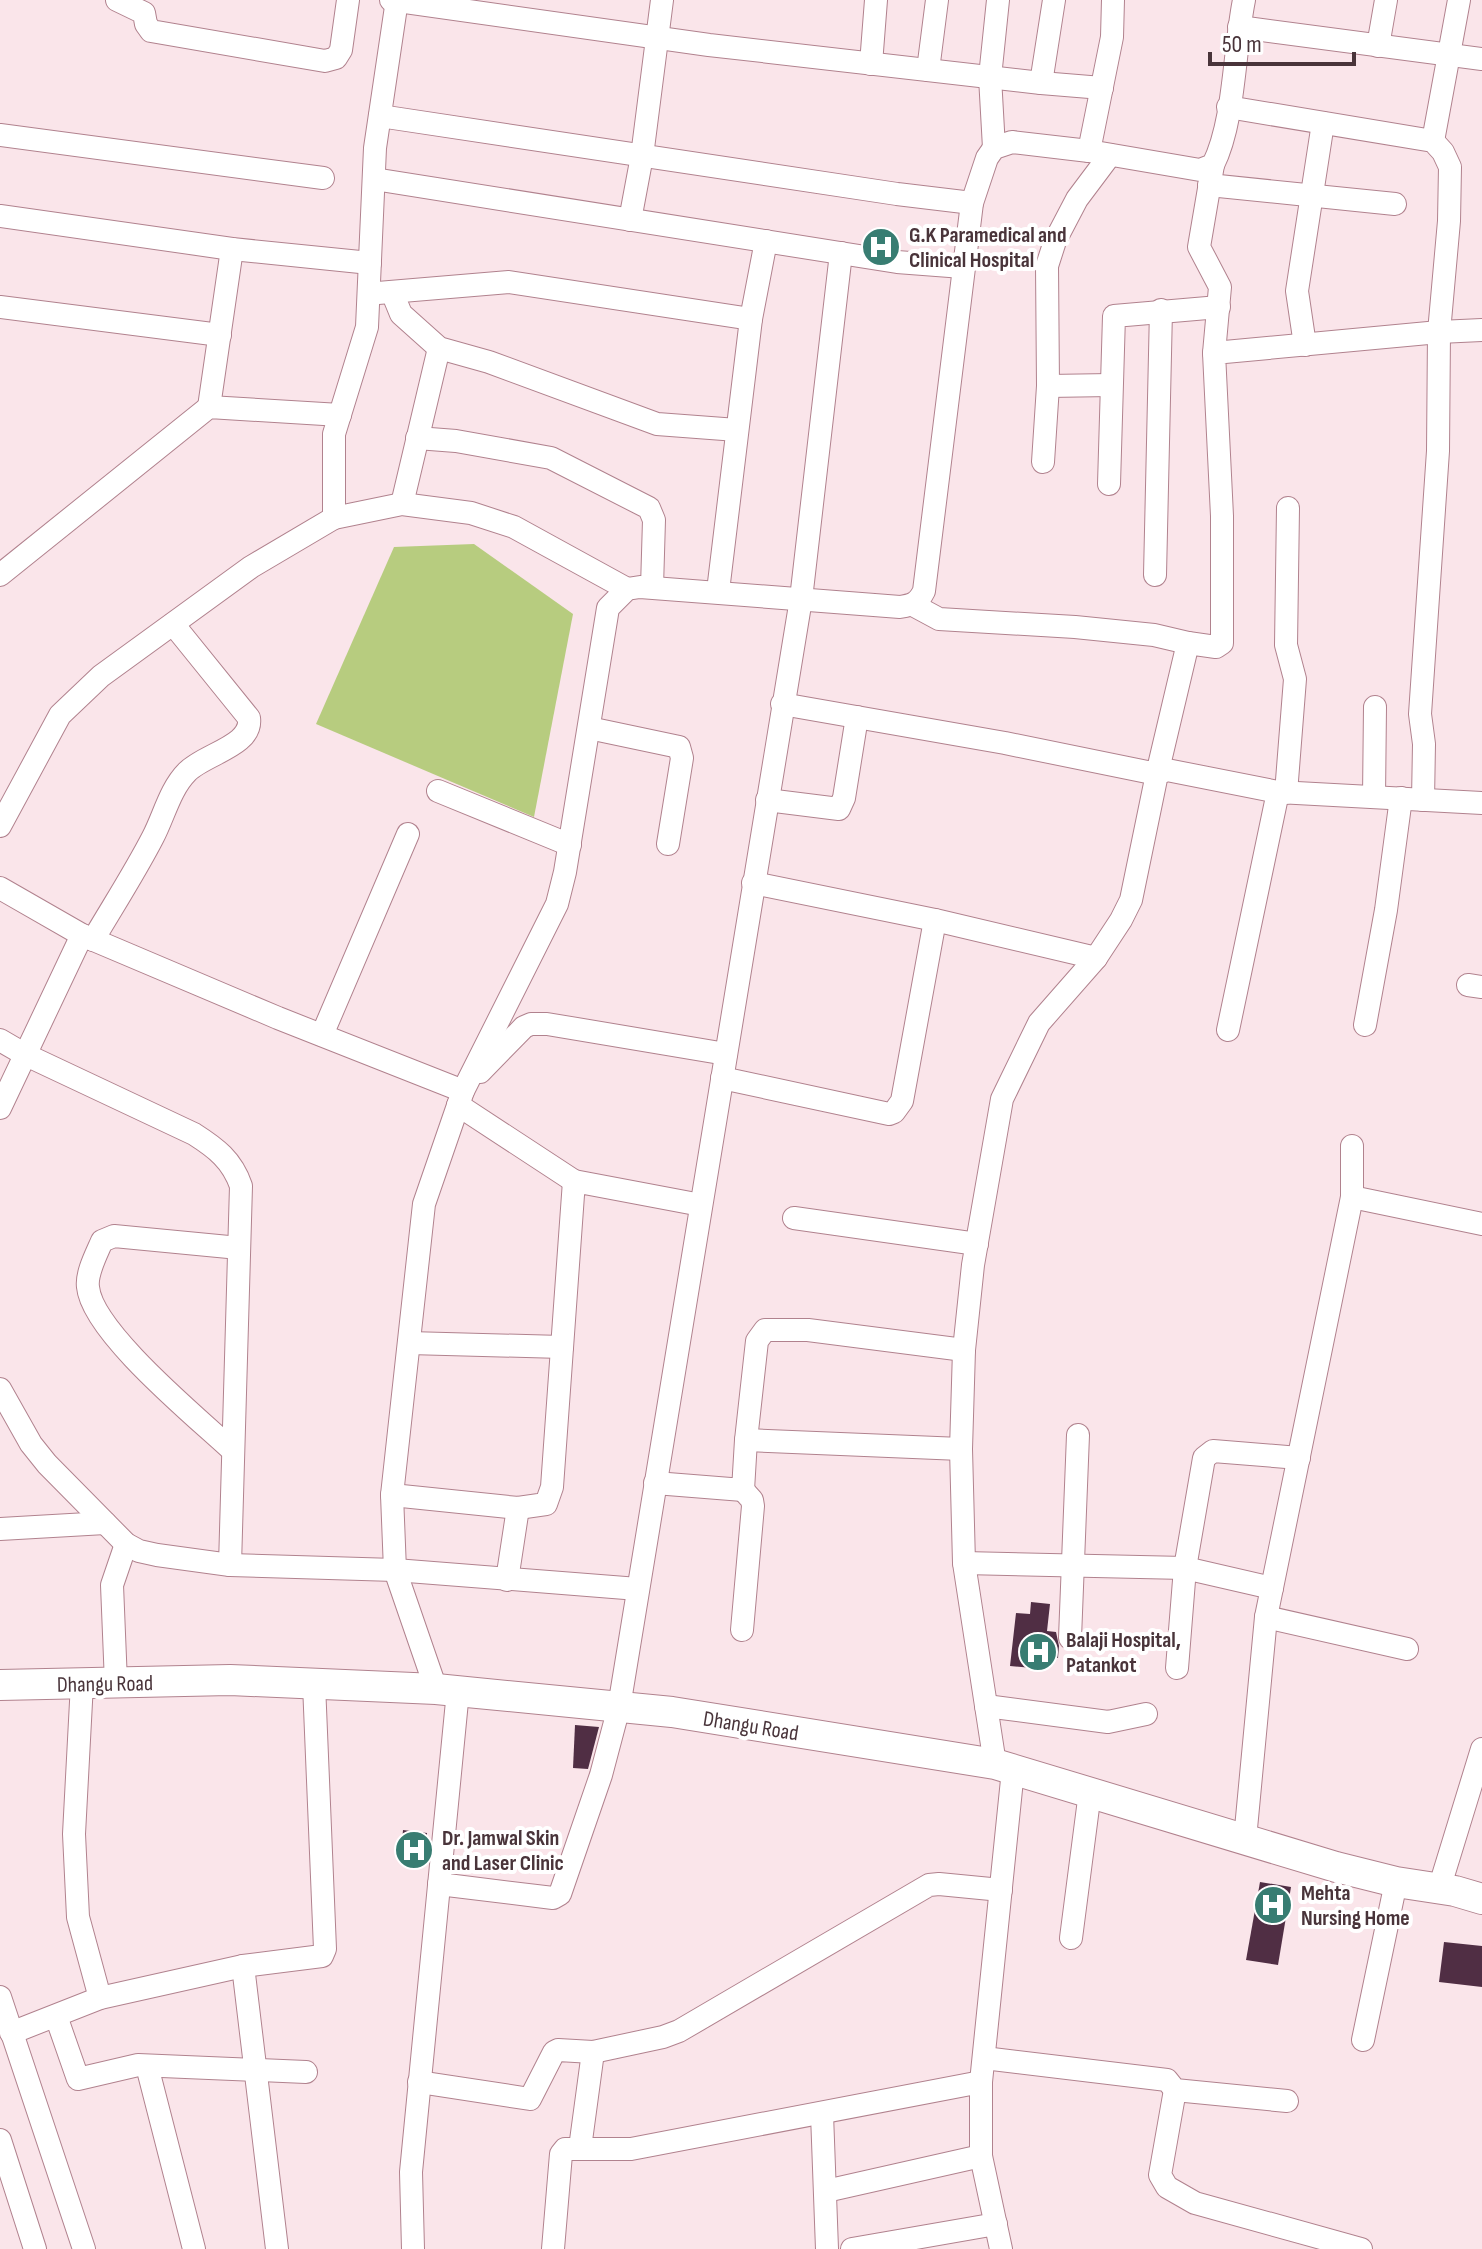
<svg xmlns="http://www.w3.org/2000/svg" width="1482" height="2249" font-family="'Sofia Sans Condensed',sans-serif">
<rect width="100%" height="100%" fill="#fae5ea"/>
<polygon fill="#b7cc7f" points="474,544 573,614 534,817 316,724 394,547"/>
<g fill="#502e44">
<polygon points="870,237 899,241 899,248 869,243"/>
<polygon points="1031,1602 1050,1604 1047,1631 1056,1632 1059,1646 1058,1658 1044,1657 1043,1669 1010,1666 1016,1613 1030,1614"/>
<polygon points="575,1725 599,1727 588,1769 573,1768"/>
<polygon points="403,1830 427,1833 425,1856 401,1853"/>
<polygon points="1260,1882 1291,1887 1278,1965 1246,1960"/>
<polygon points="1444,1942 1482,1946 1482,1987 1439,1982"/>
</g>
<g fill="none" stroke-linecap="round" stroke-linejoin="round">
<defs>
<g id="street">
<polyline points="117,0 144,13 146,24 151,31 325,61 336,58 341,50 348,0"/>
<polyline points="391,0 709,45 1041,83 1102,88"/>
<polyline points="397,0 375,148 367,327 334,434 334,518 402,504 471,513 514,527 627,589"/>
<polyline points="1239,27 1482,59"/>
<polyline points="1378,46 1386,0"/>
<polyline points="871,64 876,0"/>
<polyline points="928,70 937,0"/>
<polyline points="1041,83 1054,0"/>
<polyline points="1228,107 1433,141 1443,152 1450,167 1449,221 1439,332 1438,451 1420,714 1424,744 1423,800"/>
<polyline points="380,116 897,194 972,203"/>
<polyline points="0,135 323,178"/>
<polyline points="1433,141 1459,0"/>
<polyline points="994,148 990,77 998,0"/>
<polyline points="1089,151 1112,37 1113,0"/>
<polyline points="1213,165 1199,247 1220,287 1214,353"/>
<polyline points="374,179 897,262 963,267"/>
<polyline points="1209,185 1395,204"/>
<polyline points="0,216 232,249 370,263"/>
<polyline points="630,220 642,156 662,0"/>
<polyline points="392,292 401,314 439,348 489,362 657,424 737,430"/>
<polyline points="378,293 509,282 751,319"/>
<polyline points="0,307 220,335"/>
<polyline points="1305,345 1297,291 1323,123"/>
<polyline points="1048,386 1111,385"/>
<polyline points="209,407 232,249"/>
<polyline points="417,438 456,441 551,458 649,508 654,520 652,587"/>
<polyline points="1043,462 1048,386 1047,266 1055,241 1077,199 1110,155"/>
<polyline points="1109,484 1114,316 1219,307"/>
<polyline points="402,504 439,348"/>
<polyline points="0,575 209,407 340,415"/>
<polyline points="1155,575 1161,310"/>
<polyline points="718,591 751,319 766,241"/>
<polyline points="913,605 939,619 1075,627 1154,635 1188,643"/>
<polyline points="782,704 1005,743 1157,774 1188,643 1216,647 1222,643 1222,516 1214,353 1439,332 1482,330"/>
<polyline points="589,728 679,747 682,758 668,844"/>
<polyline points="438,791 570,845"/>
<polyline points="1286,793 1295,679 1286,645 1288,508"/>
<polyline points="1374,797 1375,707"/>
<polyline points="767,800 839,809 844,798 857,717"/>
<polyline points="0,826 60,715 101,676 251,567 334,518"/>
<polyline points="753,883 935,920 1096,958"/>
<polyline points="0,888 82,935 278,1018 463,1091 424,1204 392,1495 395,1570 436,1689"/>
<path d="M93,940C113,906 135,872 153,837C164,816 170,789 187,772C204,754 253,746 249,718L173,624"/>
<polyline points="1468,985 1482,987"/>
<polyline points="1365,1025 1386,910 1401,798"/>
<polyline points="1228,1030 1278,792"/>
<polyline points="322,1035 408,834"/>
<path d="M0,1040L24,1054L194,1134C216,1148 232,1160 241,1186L230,1565"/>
<polyline points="480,1072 524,1027 531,1024 547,1024 726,1054"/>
<polyline points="722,1078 889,1114 894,1112 902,1101 935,920"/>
<path d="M463,1091L557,904L565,872L608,608L627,589L640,587L900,607C913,605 918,603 924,591L972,203L987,158L994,148L1012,142L1089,151L1200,170L1213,165C1235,121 1234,49 1244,0"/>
<polyline points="458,1105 574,1181"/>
<polyline points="0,1108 82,935"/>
<polyline points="1352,1197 1482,1224"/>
<polyline points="794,1218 977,1244"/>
<polyline points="409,1343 562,1347"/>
<polyline points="0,1389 31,1444 47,1464 126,1544 139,1551 157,1555 230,1565 395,1570 638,1589"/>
<polyline points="746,1440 961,1449"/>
<path d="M233,1451C199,1419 92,1332 88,1287C86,1273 97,1253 102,1241L114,1236L239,1248"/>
<polyline points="655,1483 743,1490 746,1440 757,1341 765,1330 808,1330 964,1350"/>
<polyline points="392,1495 518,1508 546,1504 552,1487 574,1181 701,1205"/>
<polyline points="0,1529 105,1523"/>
<polyline points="964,1563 1185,1568 1272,1588"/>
<polyline points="507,1580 518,1508"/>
<polyline points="1266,1617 1407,1649"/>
<polyline points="742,1630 753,1506 752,1500 743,1490"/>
<polyline points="1070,1638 1078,1435"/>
<polyline points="1177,1668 1185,1568 1204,1458 1213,1451 1299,1458"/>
<polyline points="82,1683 74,1834 78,1917 100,1998"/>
<polyline points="116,1683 112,1585 126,1544"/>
<polyline points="986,1706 1108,1722 1146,1714"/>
<polyline points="995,1764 964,1563 961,1449 964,1350 973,1265 1002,1099 1039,1023 1096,958 1121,920 1131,900 1157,774 1167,770 1278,792 1482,803"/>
<polyline points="1245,1839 1266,1617 1352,1197 1352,1146"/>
<polyline points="439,1884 553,1898 560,1894 601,1775 619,1707 801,599 841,253"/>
<polyline points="1439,1889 1482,1749"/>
<polyline points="1071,1938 1090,1792"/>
<polyline points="243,1966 277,2249"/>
<polyline points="0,1997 84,2249"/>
<polyline points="56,2016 78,2079 138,2065 306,2072"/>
<polyline points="11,2033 100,1998 243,1966 322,1956 325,1949 314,1684"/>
<polyline points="1363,2040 1396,1882"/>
<polyline points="984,2058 1167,2080 1175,2090 1287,2101"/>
<polyline points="147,2066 194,2249"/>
<polyline points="419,2082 530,2099 554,2052 558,2050 593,2052 663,2037 679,2031 929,1885 939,1884 1001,1890"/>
<polyline points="1175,2090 1160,2175 1167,2187 1195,2203 1361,2249"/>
<polyline points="822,2114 827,2249"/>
<polyline points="0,2140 35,2249"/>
<polyline points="580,2148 593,2052"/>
<polyline points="826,2191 981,2156"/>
<polyline points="413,2249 411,2172 458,1691"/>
<polyline points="553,2249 561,2154 565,2149 631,2149 981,2082"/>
<polyline points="852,2249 996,2224"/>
<polyline points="1001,2249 981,2156 981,2082 1013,1770"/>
</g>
<polyline id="secondary" points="0,1685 230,1680 436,1689 672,1712 995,1764 1336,1867 1396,1882 1455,1891 1482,1899"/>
</defs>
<use href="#street" stroke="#b1828e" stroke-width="24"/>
<use href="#secondary" stroke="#b1828e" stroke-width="32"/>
<use href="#street" stroke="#fff" stroke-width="22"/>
<use href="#secondary" stroke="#fff" stroke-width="30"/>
</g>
<defs>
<symbol id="hospital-disc" viewBox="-11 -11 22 22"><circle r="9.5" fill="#387d72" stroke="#fff"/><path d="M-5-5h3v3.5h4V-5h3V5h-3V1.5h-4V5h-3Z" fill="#fff"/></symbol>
</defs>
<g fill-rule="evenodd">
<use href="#hospital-disc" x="859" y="225" width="44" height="44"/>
<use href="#hospital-disc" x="1016" y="1630" width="44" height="44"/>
<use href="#hospital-disc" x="392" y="1828" width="44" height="44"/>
<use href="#hospital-disc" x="1251" y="1883" width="44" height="44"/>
</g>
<g text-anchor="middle" stroke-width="8" stroke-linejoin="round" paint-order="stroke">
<g font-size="22" font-weight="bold" fill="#49343a" stroke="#fff" text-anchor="start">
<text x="909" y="242">G.K Paramedical and<tspan x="909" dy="25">Clinical Hospital</tspan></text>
<text x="1066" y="1647">Balaji Hospital,<tspan x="1066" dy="25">Patankot</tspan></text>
<text x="442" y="1845">Dr. Jamwal Skin<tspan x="442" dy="25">and Laser Clinic</tspan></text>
<text x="1301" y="1900">Mehta<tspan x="1301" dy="25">Nursing Home</tspan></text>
</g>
<g font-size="22" fill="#49343a" stroke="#fff">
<text transform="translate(105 1683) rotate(-1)" y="8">Dhangu Road</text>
<text transform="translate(751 1725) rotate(9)" y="8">Dhangu Road</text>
</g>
</g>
<path d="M1210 52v12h144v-12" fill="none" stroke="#49343a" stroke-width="4"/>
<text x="1222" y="52" font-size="24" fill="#49343a" stroke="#ffffff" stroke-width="6" paint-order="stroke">50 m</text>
</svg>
